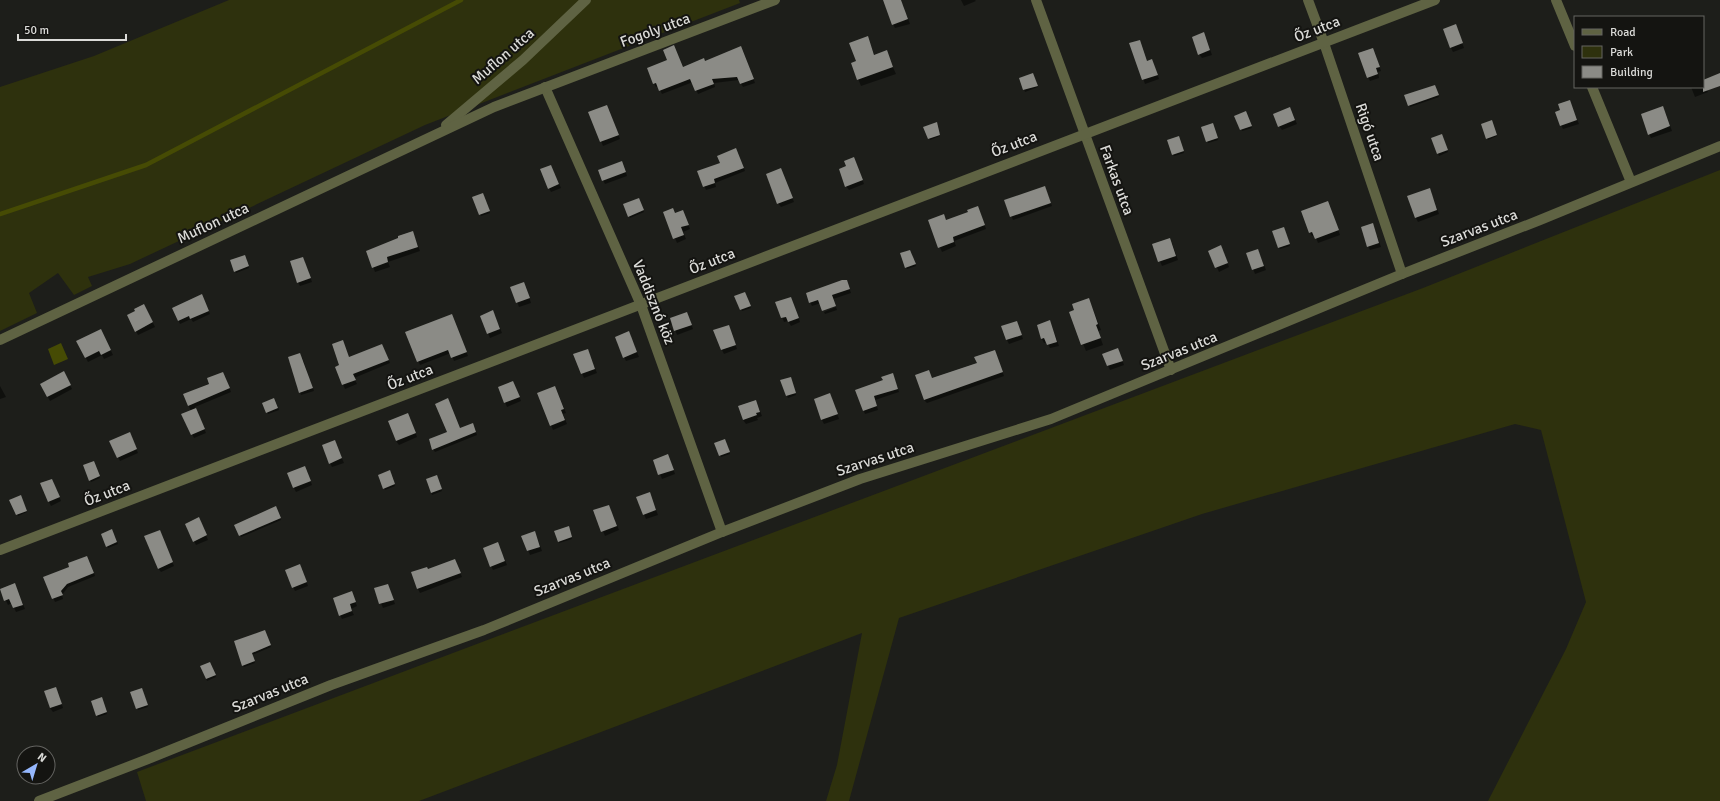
<svg xmlns="http://www.w3.org/2000/svg" width="1720" height="801" font-family="Signika,sans-serif">
<rect width="100%" height="100%" fill="#1d1e1a"/>
<g fill="#2e310d">
<polygon points="229,0 739,0 740,3 425,125 130,264 88,277 92,286 74,295 58,273 29,293 37,313 0,331 0,87 94,56"/>
<polygon points="1720,170 1720,801 1488,801 1566,649 1586,602 1541,430 1515,424 1202,514 899,618 849,801 826,801 837,765 862,633 419,801 146,801 137,772 1423,288"/>
</g>
<polygon fill="#464b04" points="61,343 68,359 54,365 48,349"/>
<g fill="#0007">
<polygon points="893,0 901,0 910,24 895,28 893,24"/>
<polygon points="961,0 975,0 976,1 964,6"/>
<polygon points="1457,29 1464,48 1453,52 1451,48"/>
<polygon points="867,37 875,56 886,52 896,74 861,86 852,64 857,62"/>
<polygon points="1206,38 1212,55 1202,58 1199,54"/>
<polygon points="1131,44 1147,62 1152,60 1159,79 1145,84"/>
<polygon points="743,51 755,83 743,87 739,80 714,83 715,87 698,94 693,82 662,94 658,86 656,87 654,83 683,68"/>
<polygon points="1375,53 1381,71 1378,72 1379,78 1370,81 1368,77"/>
<polygon points="1034,76 1038,87 1025,92 1020,79"/>
<polygon points="1703,81 1708,92 1695,97 1691,87 1703,87"/>
<polygon points="1435,88 1439,97 1410,107 1405,96"/>
<polygon points="1569,101 1579,124 1563,129 1561,125"/>
<polygon points="1290,108 1297,124 1282,130 1279,126"/>
<polygon points="609,110 620,139 603,146 590,113"/>
<polygon points="1665,112 1672,131 1651,138 1649,134"/>
<polygon points="1246,114 1252,128 1242,131 1236,116"/>
<polygon points="1492,123 1497,136 1488,140 1487,138"/>
<polygon points="937,125 940,136 930,140 929,138"/>
<polygon points="1213,126 1218,140 1208,143 1203,128"/>
<polygon points="1443,137 1448,152 1439,156 1432,139"/>
<polygon points="1179,138 1184,153 1174,156 1173,155"/>
<polygon points="738,153 745,171 715,183 716,187 706,190 698,172 721,163"/>
<polygon points="856,163 864,184 849,190 846,186"/>
<polygon points="551,166 561,188 551,192 549,188"/>
<polygon points="624,166 627,176 605,184 603,180"/>
<polygon points="782,173 794,202 781,207 778,203"/>
<polygon points="1046,190 1052,206 1013,220 1005,200"/>
<polygon points="1430,190 1439,214 1418,222 1416,218"/>
<polygon points="483,195 490,213 481,216 480,214"/>
<polygon points="640,201 644,212 630,218 629,216"/>
<polygon points="1330,206 1340,235 1318,243 1315,235 1312,236 1310,232"/>
<polygon points="664,212 685,216 690,229 683,232 686,239 677,243"/>
<polygon points="980,212 986,229 954,241 956,246 942,252 929,221 944,216 947,221"/>
<polygon points="1373,224 1381,247 1370,250 1368,246"/>
<polygon points="1284,230 1290,246 1280,249 1279,248"/>
<polygon points="414,236 420,251 388,262 390,267 375,272 367,251 400,239"/>
<polygon points="1172,243 1178,260 1162,266 1153,245"/>
<polygon points="1258,250 1266,270 1255,274 1247,253"/>
<polygon points="1210,251 1223,251 1229,267 1219,272"/>
<polygon points="911,253 916,266 907,269 906,267"/>
<polygon points="246,258 249,268 236,273 235,271"/>
<polygon points="303,258 312,282 300,286 298,282"/>
<polygon points="847,281 851,293 812,306 810,302"/>
<polygon points="512,287 526,287 531,303 519,307"/>
<polygon points="745,294 751,308 742,311 741,309"/>
<polygon points="791,298 800,322 791,326 788,321 784,322 777,303"/>
<polygon points="203,299 210,314 193,322 191,319 180,324 173,308"/>
<polygon points="1089,299 1101,330 1098,331 1103,345 1086,351 1070,312 1076,310"/>
<polygon points="836,307 837,310 825,314 824,312"/>
<polygon points="146,309 155,327 138,335 136,331 137,311"/>
<polygon points="687,313 693,329 677,335 671,319"/>
<polygon points="481,316 495,316 502,333 490,338"/>
<polygon points="453,319 468,356 454,361 451,353 420,365 406,332"/>
<polygon points="1050,321 1059,346 1050,348 1047,342 1044,343 1042,339 1038,325"/>
<polygon points="1017,322 1023,339 1009,344 1007,340"/>
<polygon points="730,330 737,349 724,354 722,350"/>
<polygon points="629,333 639,357 626,361 624,357"/>
<polygon points="103,334 113,355 104,359 102,355 88,362 78,342"/>
<polygon points="384,349 390,363 354,378 357,384 345,389 336,368 349,358"/>
<polygon points="1118,349 1124,365 1110,370 1103,355"/>
<polygon points="995,351 1004,376 927,403 924,400 932,379 978,364"/>
<polygon points="589,354 597,373 584,378 575,355"/>
<polygon points="302,357 314,391 301,395 300,392"/>
<polygon points="63,372 72,389 50,401 41,384"/>
<polygon points="893,374 899,392 875,400 878,410 865,414 856,391 884,381"/>
<polygon points="225,376 231,392 195,407 206,433 194,438 192,434 191,411 184,395"/>
<polygon points="791,380 796,395 788,398 781,381"/>
<polygon points="0,386 6,397 0,399"/>
<polygon points="515,386 521,401 507,407 499,387"/>
<polygon points="557,391 566,413 563,414 567,424 553,430 538,394"/>
<polygon points="832,399 839,419 824,424 822,420"/>
<polygon points="275,400 279,410 268,414 263,403"/>
<polygon points="756,401 762,416 757,418 758,420 746,424 743,420"/>
<polygon points="410,418 417,437 399,445 396,441"/>
<polygon points="474,427 477,435 435,452 433,449"/>
<polygon points="131,436 138,453 120,461 110,441"/>
<polygon points="726,442 730,454 721,457 715,443"/>
<polygon points="336,445 344,463 332,467 330,463"/>
<polygon points="654,460 670,460 675,474 662,479"/>
<polygon points="94,463 100,478 91,482 90,480"/>
<polygon points="307,471 312,485 296,492 294,488"/>
<polygon points="390,473 395,486 385,490 384,488"/>
<polygon points="438,478 442,491 432,495 427,480"/>
<polygon points="54,484 61,501 51,506 49,502"/>
<polygon points="651,497 658,515 646,519 637,498"/>
<polygon points="21,498 27,512 18,516 11,500"/>
<polygon points="609,506 619,530 605,536 595,511"/>
<polygon points="277,509 281,520 241,537 235,525"/>
<polygon points="201,523 208,540 196,545 194,541"/>
<polygon points="569,529 572,539 559,543 559,541"/>
<polygon points="112,530 118,544 108,548 102,534"/>
<polygon points="535,532 542,551 530,555 523,537"/>
<polygon points="161,535 174,566 161,572 158,568"/>
<polygon points="500,548 507,565 493,570 491,566"/>
<polygon points="89,560 95,576 68,587 62,595 63,599 55,602 44,577"/>
<polygon points="455,560 462,577 420,593 418,589 428,570"/>
<polygon points="302,569 308,586 295,591 293,587"/>
<polygon points="15,585 25,609 16,612 12,603 8,605 1,590"/>
<polygon points="388,585 395,604 383,608 375,589"/>
<polygon points="353,596 357,606 351,609 354,615 342,619 340,615"/>
<polygon points="264,631 271,647 252,655 255,663 244,667 243,666"/>
<polygon points="211,664 216,677 207,681 201,666"/>
<polygon points="142,690 148,707 138,710 132,692"/>
<polygon points="58,692 63,708 53,712 50,708"/>
<polygon points="102,700 107,714 98,717 97,715"/>
</g>
<g fill="none" stroke-linecap="round" stroke-linejoin="round">
<polyline stroke="#464b04" stroke-width="4.5" points="0,214 146,165 461,0"/>
</g>
<g fill="#8b8b86">
<polygon points="883,0 901,0 908,19 892,25"/>
<polygon points="1456,24 1463,43 1450,48 1443,29"/>
<polygon points="1204,32 1210,50 1198,55 1192,37"/>
<polygon points="868,36 874,55 887,50 893,67 857,80 851,63 856,61 849,43"/>
<polygon points="1140,40 1147,61 1152,59 1158,75 1142,80 1129,43"/>
<polygon points="674,45 683,67 704,58 705,61 741,46 754,79 740,84 737,77 712,79 714,84 695,91 690,79 659,91 656,83 653,84 647,68 667,60 663,50"/>
<polygon points="1373,48 1380,67 1376,68 1378,74 1367,78 1358,53"/>
<polygon points="1033,73 1038,86 1023,90 1019,78"/>
<polygon points="1720,73 1720,86 1703,92 1703,80"/>
<polygon points="1435,85 1439,95 1408,106 1404,95"/>
<polygon points="1570,100 1577,120 1560,126 1555,112 1560,110 1558,104"/>
<polygon points="607,105 619,135 600,142 588,112"/>
<polygon points="1663,106 1670,126 1648,135 1641,114"/>
<polygon points="1290,107 1295,120 1278,127 1273,114"/>
<polygon points="1246,111 1252,126 1240,130 1234,116"/>
<polygon points="1492,120 1497,135 1486,139 1481,124"/>
<polygon points="937,122 940,135 928,139 923,127"/>
<polygon points="1213,123 1218,138 1206,142 1201,127"/>
<polygon points="1442,134 1448,150 1437,154 1431,138"/>
<polygon points="1179,136 1184,151 1172,155 1167,140"/>
<polygon points="736,148 744,168 714,179 715,183 703,187 697,171 720,163 717,156"/>
<polygon points="854,157 863,180 845,187 839,169 846,166 844,161"/>
<polygon points="622,161 626,172 602,181 598,170"/>
<polygon points="551,165 559,184 548,189 540,169"/>
<polygon points="781,168 793,198 777,204 766,174"/>
<polygon points="1045,186 1051,203 1010,217 1004,200"/>
<polygon points="1430,188 1437,210 1415,218 1407,196"/>
<polygon points="483,193 490,211 479,215 472,197"/>
<polygon points="639,198 644,210 628,217 623,204"/>
<polygon points="1328,201 1339,230 1315,239 1312,232 1309,233 1301,211"/>
<polygon points="978,206 985,225 953,237 954,242 938,248 928,220 944,214 946,220 968,212 967,210"/>
<polygon points="673,208 675,213 683,210 689,225 681,227 684,235 673,239 663,212"/>
<polygon points="1373,223 1379,243 1367,247 1361,227"/>
<polygon points="1284,227 1290,244 1278,248 1272,231"/>
<polygon points="413,231 418,247 387,257 388,262 372,268 366,251 398,238 398,236"/>
<polygon points="1170,238 1176,256 1158,262 1152,244"/>
<polygon points="1221,245 1228,263 1215,268 1208,251"/>
<polygon points="1258,249 1264,266 1252,270 1246,253"/>
<polygon points="910,250 916,264 905,268 900,253"/>
<polygon points="245,255 249,266 234,272 230,260"/>
<polygon points="303,257 311,278 297,283 290,261"/>
<polygon points="842,280 847,280 850,289 832,295 836,306 822,311 818,300 809,303 806,293"/>
<polygon points="524,282 530,298 516,303 510,287"/>
<polygon points="745,292 751,306 740,310 734,296"/>
<polygon points="202,294 209,311 190,319 189,316 178,321 172,308"/>
<polygon points="791,297 799,318 788,322 786,317 781,318 775,302"/>
<polygon points="1089,298 1098,324 1096,325 1101,338 1081,345 1069,312 1074,310 1072,304"/>
<polygon points="144,304 153,322 135,332 127,315 135,311 134,309"/>
<polygon points="493,310 500,329 487,334 480,316"/>
<polygon points="687,312 692,325 674,331 670,318"/>
<polygon points="452,314 467,352 451,358 448,350 417,362 405,332"/>
<polygon points="1050,320 1057,342 1047,345 1044,338 1041,339 1037,325"/>
<polygon points="1017,321 1022,335 1006,340 1001,326"/>
<polygon points="729,325 736,345 721,350 713,330"/>
<polygon points="101,329 111,350 101,355 99,351 85,358 76,341"/>
<polygon points="629,331 637,352 623,358 615,337"/>
<polygon points="343,340 349,357 382,344 389,360 353,374 356,380 342,385 335,367 339,365 332,344"/>
<polygon points="1118,348 1123,361 1107,366 1102,354"/>
<polygon points="588,349 595,369 581,374 573,354"/>
<polygon points="995,350 1003,372 924,400 915,375 929,370 932,378 977,363 974,357"/>
<polygon points="300,353 313,388 299,393 288,357"/>
<polygon points="64,371 71,385 47,397 40,384"/>
<polygon points="223,372 230,388 188,406 183,394 209,384 207,378"/>
<polygon points="893,373 898,389 874,396 877,406 863,411 855,390 883,380 881,377"/>
<polygon points="791,377 796,393 786,396 780,380"/>
<polygon points="513,381 520,397 504,403 498,387"/>
<polygon points="555,386 564,409 561,410 565,420 550,426 537,393"/>
<polygon points="830,393 838,414 821,420 814,399"/>
<polygon points="274,398 278,408 266,413 262,403"/>
<polygon points="448,398 460,428 473,423 476,432 432,450 429,439 447,432 435,404"/>
<polygon points="756,400 760,412 756,413 757,415 743,420 738,406"/>
<polygon points="196,408 205,429 191,435 181,414"/>
<polygon points="408,413 416,433 396,441 388,421"/>
<polygon points="130,432 137,449 117,458 109,441"/>
<polygon points="725,439 730,452 719,456 714,443"/>
<polygon points="335,440 342,458 329,464 322,445"/>
<polygon points="668,454 674,470 658,475 653,460"/>
<polygon points="94,461 100,476 89,481 83,465"/>
<polygon points="305,466 311,481 293,488 287,473"/>
<polygon points="390,470 395,484 383,489 378,475"/>
<polygon points="437,475 442,489 431,493 426,479"/>
<polygon points="52,479 60,497 48,502 40,483"/>
<polygon points="650,492 656,510 643,515 636,497"/>
<polygon points="21,495 27,511 16,515 9,500"/>
<polygon points="609,505 617,526 601,532 593,510"/>
<polygon points="276,506 281,518 239,536 234,525"/>
<polygon points="199,517 207,535 193,542 185,524"/>
<polygon points="569,526 572,537 558,542 554,531"/>
<polygon points="112,529 117,542 106,547 101,534"/>
<polygon points="160,530 173,562 158,569 144,536"/>
<polygon points="535,531 540,547 527,551 521,536"/>
<polygon points="498,542 505,561 490,567 483,548"/>
<polygon points="87,556 94,573 67,584 61,591 63,595 52,599 43,577 69,567 68,563"/>
<polygon points="455,559 461,573 417,589 411,572 427,567 428,569"/>
<polygon points="300,564 307,582 292,588 285,570"/>
<polygon points="15,583 23,605 13,608 9,599 4,601 0,589"/>
<polygon points="388,584 394,600 379,604 374,588"/>
<polygon points="352,591 356,602 350,604 352,611 339,616 333,598"/>
<polygon points="265,630 271,645 252,653 255,661 242,666 234,641"/>
<polygon points="210,662 216,675 206,679 200,666"/>
<polygon points="56,687 62,704 50,708 44,691"/>
<polygon points="142,688 148,705 136,709 130,692"/>
<polygon points="102,697 107,712 96,716 91,701"/>
</g>
<g fill="none" stroke-linecap="round" stroke-linejoin="round">
<g stroke="#5f6343" stroke-width="10">
<polyline points="1036,0 1171,370"/>
<polyline points="1308,0 1324,43 1402,274"/>
<polyline points="1556,0 1575,46"/>
<polyline points="545,87 641,305 722,532"/>
<polyline points="1592,87 1631,182"/>
<polyline points="446,125 523,60 586,0"/>
<polyline points="0,340 494,107 775,0"/>
<polyline points="0,550 1435,0"/>
<polyline points="39,801 148,759 331,685 484,630 722,532 860,479 1051,419 1402,274 1540,220 1720,146"/>
</g>
</g>
<g text-anchor="middle" stroke-width="4" stroke-linejoin="round" paint-order="stroke">
<g font-size="15" fill="#dbdbd8" stroke="#141411">
<text transform="translate(1317 29) rotate(-21)" y="5">Őz utca</text>
<text transform="translate(655 30) rotate(-20)" y="5">Fogoly utca</text>
<text transform="translate(503 56) rotate(-41)" y="5">Muflon utca</text>
<text transform="translate(1370 132) rotate(71)" y="5">Rigó utca</text>
<text transform="translate(1014 144) rotate(-21)" y="5">Őz utca</text>
<text transform="translate(1117 180) rotate(70)" y="5">Farkas utca</text>
<text transform="translate(213 223) rotate(-25)" y="5">Muflon utca</text>
<text transform="translate(1479 228) rotate(-21)" y="5">Szarvas utca</text>
<text transform="translate(712 261) rotate(-21)" y="5">Őz utca</text>
<text transform="translate(654 302) rotate(68)" y="5">Vaddisznó köz</text>
<text transform="translate(1179 351) rotate(-22)" y="5">Szarvas utca</text>
<text transform="translate(410 377) rotate(-21)" y="5">Őz utca</text>
<text transform="translate(875 459) rotate(-18)" y="5">Szarvas utca</text>
<text transform="translate(107 493) rotate(-21)" y="5">Őz utca</text>
<text transform="translate(572 577) rotate(-22)" y="5">Szarvas utca</text>
<text transform="translate(270 693) rotate(-22)" y="5">Szarvas utca</text>
</g>
</g>
<rect x="1574" y="16" width="130" height="72" fill="#141411" stroke="#646461"/>
<rect x="1582" y="29" width="20" height="6" fill="#5f6343" stroke="#646461"/>
<text x="1610" y="36" font-size="12" fill="#dbdbd8">Road</text>
<rect x="1582" y="46" width="20" height="12" fill="#2e310d" stroke="#646461"/>
<text x="1610" y="56" font-size="12" fill="#dbdbd8">Park</text>
<rect x="1582" y="66" width="20" height="12" fill="#8b8b86" stroke="#646461"/>
<text x="1610" y="76" font-size="12" fill="#dbdbd8">Building</text>
<g transform="translate(36 765) rotate(38)"><circle r="19" fill="#141411" stroke="#646461"/>
<path d="M0-3L7 15L0 10L-7 15Z" fill="#95b7fd"/>
<text y="-6" font-size="11" font-weight="bold" text-anchor="middle" fill="#dbdbd8">N</text>
</g>
<path d="M18 34v6h108v-6" fill="none" stroke="#dbdbd8" stroke-width="2"/>
<text x="24" y="34" font-size="12" fill="#dbdbd8" stroke="#141411" stroke-width="3" paint-order="stroke">50 m</text>
</svg>
